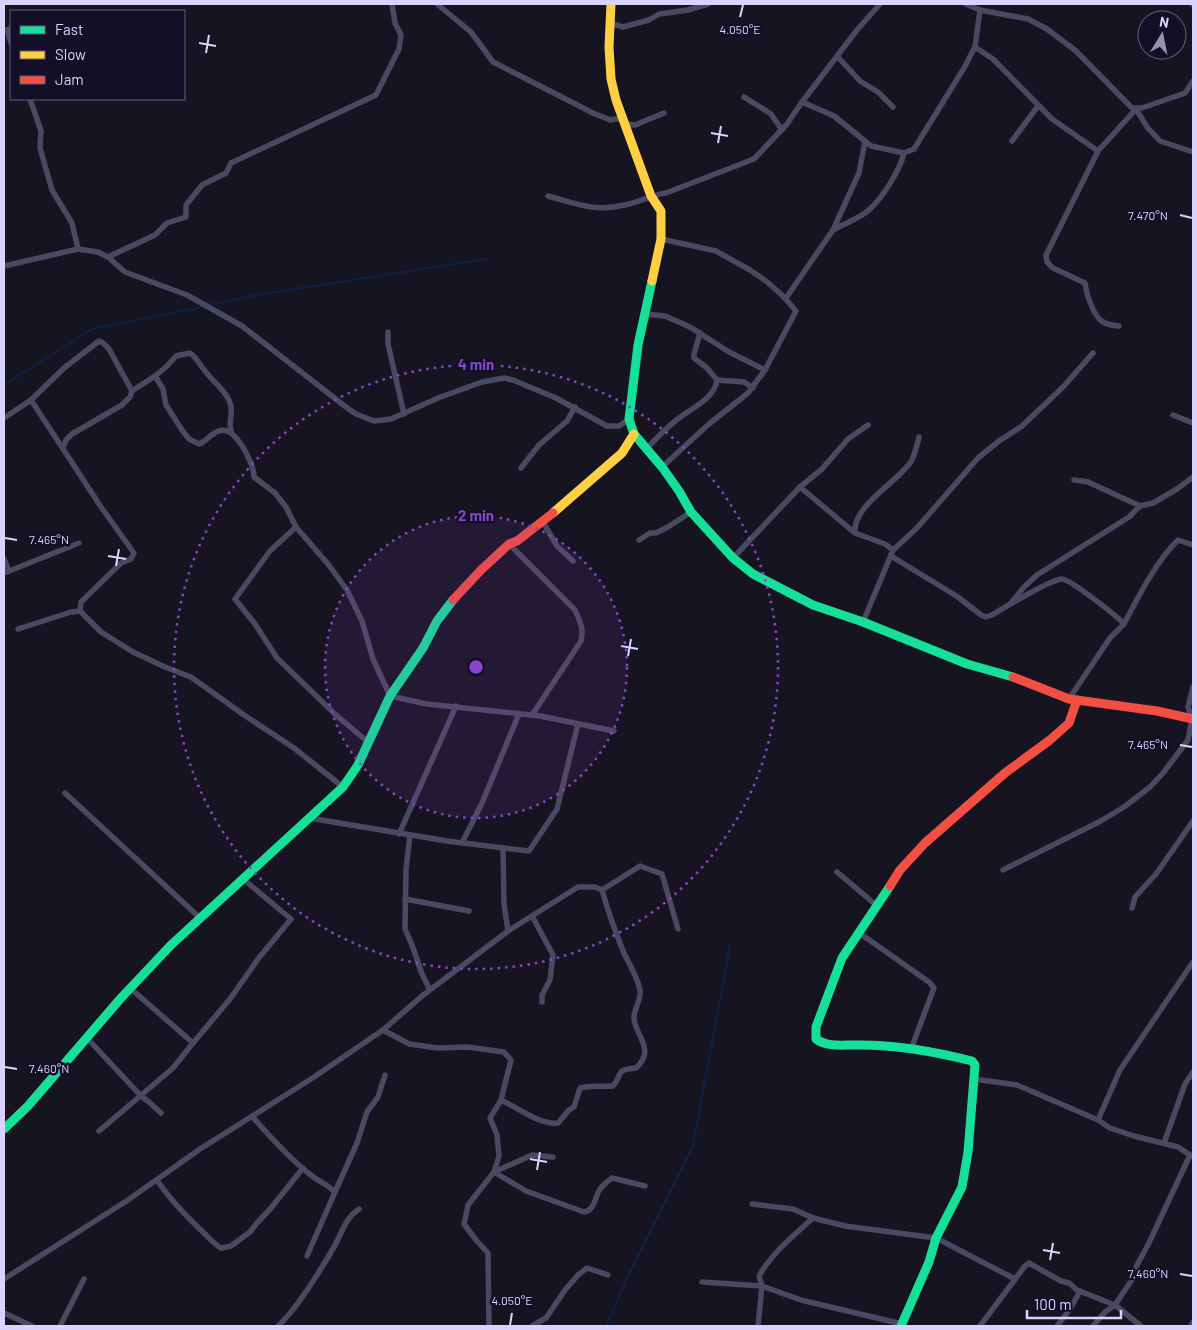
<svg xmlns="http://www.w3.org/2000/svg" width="1197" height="1330" font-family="Barlow,sans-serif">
<rect width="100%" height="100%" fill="#161421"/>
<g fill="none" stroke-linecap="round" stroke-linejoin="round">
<g stroke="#0d2144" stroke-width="2">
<polyline points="209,305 257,295 486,259"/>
<polyline points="4,385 92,329 202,307"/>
<polyline points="606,1326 629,1274 693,1146 730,945"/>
</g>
<g stroke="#4a4962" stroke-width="5.5">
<polyline points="437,4 471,32 493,62 593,113 610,120 623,118"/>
<polyline points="966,4 980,10 1028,19 1047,29 1076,51 1132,108 1142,108 1185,93 1193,81"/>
<polyline points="1192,4 1193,4"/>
<polyline points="980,10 975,47 993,59 1052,119 1098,151"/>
<polyline points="610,23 623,27 649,20 659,14 688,10 708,4"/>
<polyline points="11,28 7,30 11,43"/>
<polyline points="837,56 860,81 878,92 893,107"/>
<polyline points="744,97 771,114 782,130"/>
<polyline points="30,99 41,131 40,148 52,190 72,223 78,249"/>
<polyline points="802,102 834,116 871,146 904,153 914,149 964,68 975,47"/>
<polyline points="626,124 635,125 664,113"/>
<polyline points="1012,141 1038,106"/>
<path d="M548,196C577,204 594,212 625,205C639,202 652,195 666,193L754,159L787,124L802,102L857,30L880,4"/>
<path d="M833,230C845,223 861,218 870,209C883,197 900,170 904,153"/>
<polyline points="661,239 716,251 750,270 766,281 783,296 796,311 765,370 748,393 709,424 662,467"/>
<polyline points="108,257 155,235 167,223 186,217 186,205 202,185 226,173 231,163 376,95 399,49 401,35 395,23 392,4"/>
<polyline points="4,266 78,249 98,252 108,257 125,272 187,295 242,326 346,407 356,414 374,421 391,419 438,398 482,382 504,378 513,380 556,398 607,426 619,426 629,419"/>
<polyline points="786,298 833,230 859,173 865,141"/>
<polyline points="645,314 665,316 690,327 729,352 765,370"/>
<path d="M1119,326C1104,325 1098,321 1092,307C1088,298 1086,292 1085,283L1053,268L1047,262L1046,255L1098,151L1136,109L1147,127L1160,141L1193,152"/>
<polyline points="388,332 388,344 404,414"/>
<path d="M155,376L163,389L166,405L182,430L189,439L199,444C207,441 211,433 219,431C235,425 254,463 254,477L275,493L286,507L296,527L328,564L347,590L362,621L373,659L390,696L427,704L540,716L614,731"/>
<polyline points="717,380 744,382 753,388"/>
<polyline points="31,400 101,507 134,553 131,559 121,563 81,602 80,611 101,632 133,652 165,667 191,677 244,715 294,748 343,787"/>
<polyline points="1173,415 1193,423"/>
<polyline points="4,418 31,400 64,368 99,341 103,343 109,349 132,391"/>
<path d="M63,448L66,440L72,434L122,405L130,397L132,391L155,376L167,366L176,356L190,353C197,358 200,365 205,371C213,382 229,393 231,407C233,418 227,422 232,434"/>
<path d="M647,448C657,438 667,427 679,418C692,408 715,398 717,380L707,368L694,358V354L700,333"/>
<polyline points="521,468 539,445 567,421 575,407"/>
<polyline points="1074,480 1088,482 1140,506 1153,503 1177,489 1193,477"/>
<polyline points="800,487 855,533"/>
<polyline points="543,522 557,546 573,561"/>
<polyline points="296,527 270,551 235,599 255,624 277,658 336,715 368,742"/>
<polyline points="639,540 650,533 656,533 668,527 691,512"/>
<path d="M509,544L575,610C580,621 584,629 581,641L532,715"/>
<polyline points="893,550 916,529 978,458 999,441 1022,426 1063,387 1093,353"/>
<path d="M891,556L958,597L981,615L986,617L992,615C1006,607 1047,581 1061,579C1069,578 1117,616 1124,624C1138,597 1157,560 1178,540L1193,545"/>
<polyline points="733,558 800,487 822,469 848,439 868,425"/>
<polyline points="4,559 9,571"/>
<polyline points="4,573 79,543"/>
<polyline points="1011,603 1024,587 1037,575 1129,517 1140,506"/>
<path d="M863,622L893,550L885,544L855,533C852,505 899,482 912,460C915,453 917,445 919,437"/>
<polyline points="18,629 71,612 80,611"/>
<polyline points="1069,699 1110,638 1124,624"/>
<polyline points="65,793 199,917"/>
<polyline points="309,818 447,841 529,851 557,809 578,724"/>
<polyline points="399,834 456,706"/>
<polyline points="410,835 406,869 405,929 412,945 422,974 430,990"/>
<polyline points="462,843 482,803 519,714"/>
<polyline points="503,848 504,904 508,931"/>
<polyline points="1003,870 1099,822 1124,807 1150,787 1163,773 1188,740 1192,719 1188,707 1193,687"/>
<polyline points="837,872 876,905"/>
<polyline points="405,899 469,911"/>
<polyline points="1132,908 1135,897 1156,874 1193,821"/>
<polyline points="532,916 553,955 550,980 542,995 542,1002"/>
<polyline points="858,932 929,982 934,988 911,1049"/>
<polyline points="383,1030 409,1044 438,1048 467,1047 504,1052 511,1060 501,1100 490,1118 497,1135 499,1156 494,1172 468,1205 464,1224 476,1240 488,1253 489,1326"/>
<polyline points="87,1038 141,1096 149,1102 161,1113"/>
<polyline points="193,1043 230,999 258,959 291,919 242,878"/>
<polyline points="974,1079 1017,1085 1098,1120 1110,1128 1134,1136 1178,1147 1193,1157"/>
<path d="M501,1100C518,1108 540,1125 558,1123L569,1110L574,1107L580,1088C591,1085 601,1087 613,1086C624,1073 614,1070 636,1068C656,1050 636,1036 634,1019C633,1009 642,1000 640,990C637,975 629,964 623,951C615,931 608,911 602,890"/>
<path d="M252,1116C270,1137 290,1159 312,1176C320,1182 328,1185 335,1192L307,1256"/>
<polyline points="1098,1120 1120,1070 1193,962"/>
<polyline points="99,1131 173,1068 193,1043 130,988"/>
<polyline points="1164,1143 1185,1084 1193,1072"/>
<path d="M553,1157L532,1155L494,1172L526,1191L584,1212C596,1209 594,1198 600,1189C603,1185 608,1181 612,1178L645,1186"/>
<path d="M157,1180C170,1200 186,1216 204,1233C210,1239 214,1244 221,1248L231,1246L250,1232L257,1223L271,1208L303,1168"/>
<polyline points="335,1192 357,1143 367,1112 378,1097 385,1075"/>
<polyline points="752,1204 793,1209 813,1218 845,1226 936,1238 1015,1279"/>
<path d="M813,1218C793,1236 772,1253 759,1276L762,1286L801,1300L902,1324"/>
<polyline points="4,1279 128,1200 200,1149 314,1077 383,1030 422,996 508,931 578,887 595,887 602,890 640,866 662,874 678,929"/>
<polyline points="702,1282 762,1286 758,1326"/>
<polyline points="4,1313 32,1326"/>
<polyline points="60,1326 84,1279"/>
<path d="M278,1326C298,1308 320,1271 334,1247C342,1233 345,1218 359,1209"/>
<polyline points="532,1326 546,1318 565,1290 578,1275 587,1268 608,1275"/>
<polyline points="980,1326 1025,1266 1029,1263 1061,1281 1069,1283 1077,1290 1115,1305 1141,1326"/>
<polyline points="1057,1326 1070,1309 1080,1291"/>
<polyline points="1093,1326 1105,1312 1115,1305 1133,1278 1137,1265 1148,1245 1190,1155"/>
<polyline points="1191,1326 1193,1322"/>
</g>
<g stroke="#16e098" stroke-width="9">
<polyline points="652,281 638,345 629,419 634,434 662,467 679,491 691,512 733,558 753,574 813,605 863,622 967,664 1013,677"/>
<path d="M890,886L842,958L816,1027V1039C827,1047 841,1045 853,1045C894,1044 933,1051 972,1061L975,1065L968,1152L962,1187L936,1238L929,1262L901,1326"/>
<polyline points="4,1129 28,1106 121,998 171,945 343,787 358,765 390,696 423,648 437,621 453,600"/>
</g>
<g stroke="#ffcf43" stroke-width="9">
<polyline points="611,4 609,47 611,79 616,100 651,196 661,211 661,239 652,281"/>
<polyline points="553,513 622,453 634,434"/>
</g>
<g stroke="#f24e42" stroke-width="9">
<polyline points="453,600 481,570 509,544 517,541 553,513"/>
<polyline points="1013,677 1069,699 1157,711 1193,719"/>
<polyline points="890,886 900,870 925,843 1005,773 1050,740 1069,723 1077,700"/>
</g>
</g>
<path fill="none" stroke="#d9d4ff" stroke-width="2" d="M740,17L743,5M199,43L216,46M206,53L209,35M711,133L728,136M718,143L721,126M1180,215L1192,218M5,538L17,540M108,556L126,559M116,566L119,549M621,646L638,649M628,656L631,639M1180,745L1192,747M5,1067L17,1069M530,1159L547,1162M537,1170L540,1152M1043,1250L1060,1253M1050,1260L1053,1243M1180,1274L1192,1276M510,1325L512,1313"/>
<circle cx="476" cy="667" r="151" fill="#8945c9" fill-opacity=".12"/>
<g fill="none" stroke="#8945c9" stroke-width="2.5" stroke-dasharray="2.5 5">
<circle cx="476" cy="667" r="151"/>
<circle cx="476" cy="667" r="302"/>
</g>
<g font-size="12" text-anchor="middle" fill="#d9d4ff" stroke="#130f26" stroke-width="5" stroke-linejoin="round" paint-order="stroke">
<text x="740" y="34">4.050°E</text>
<text x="1148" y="220">7.470°N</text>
<text x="49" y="544">7.465°N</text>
<text x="1148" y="749">7.465°N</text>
<text x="49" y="1073">7.460°N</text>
<text x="1148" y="1278">7.460°N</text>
<text x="512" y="1305">4.050°E</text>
</g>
<circle cx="476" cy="667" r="8" fill="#8945c9" stroke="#130f26" stroke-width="2.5"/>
<g font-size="15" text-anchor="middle" font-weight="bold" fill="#8945c9" stroke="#130f26" stroke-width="5" stroke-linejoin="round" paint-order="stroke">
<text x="476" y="370">4 min</text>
<text x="476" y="521">2 min</text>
</g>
<rect width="1197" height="1330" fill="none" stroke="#d9d4ff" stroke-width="10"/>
<rect x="10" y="10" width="175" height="90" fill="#130f26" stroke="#625e7d"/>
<rect x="20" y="26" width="25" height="8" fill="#16e098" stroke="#625e7d"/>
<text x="55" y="35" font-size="15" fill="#d9d4ff">Fast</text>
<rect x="20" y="51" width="25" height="8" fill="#ffcf43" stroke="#625e7d"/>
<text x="55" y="60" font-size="15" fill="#d9d4ff">Slow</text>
<rect x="20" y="76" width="25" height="8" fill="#f24e42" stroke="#625e7d"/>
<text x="55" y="85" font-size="15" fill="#d9d4ff">Jam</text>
<g transform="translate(1162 35) rotate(10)"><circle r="24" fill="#130f26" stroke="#625e7d"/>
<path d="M0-4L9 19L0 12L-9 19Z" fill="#9591b1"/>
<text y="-8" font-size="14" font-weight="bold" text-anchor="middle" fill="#d9d4ff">N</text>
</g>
<path d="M1027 1310v8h94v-8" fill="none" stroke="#d9d4ff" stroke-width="2.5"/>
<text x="1034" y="1310" font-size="15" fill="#d9d4ff" stroke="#130f26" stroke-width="4" paint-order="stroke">100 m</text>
</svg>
